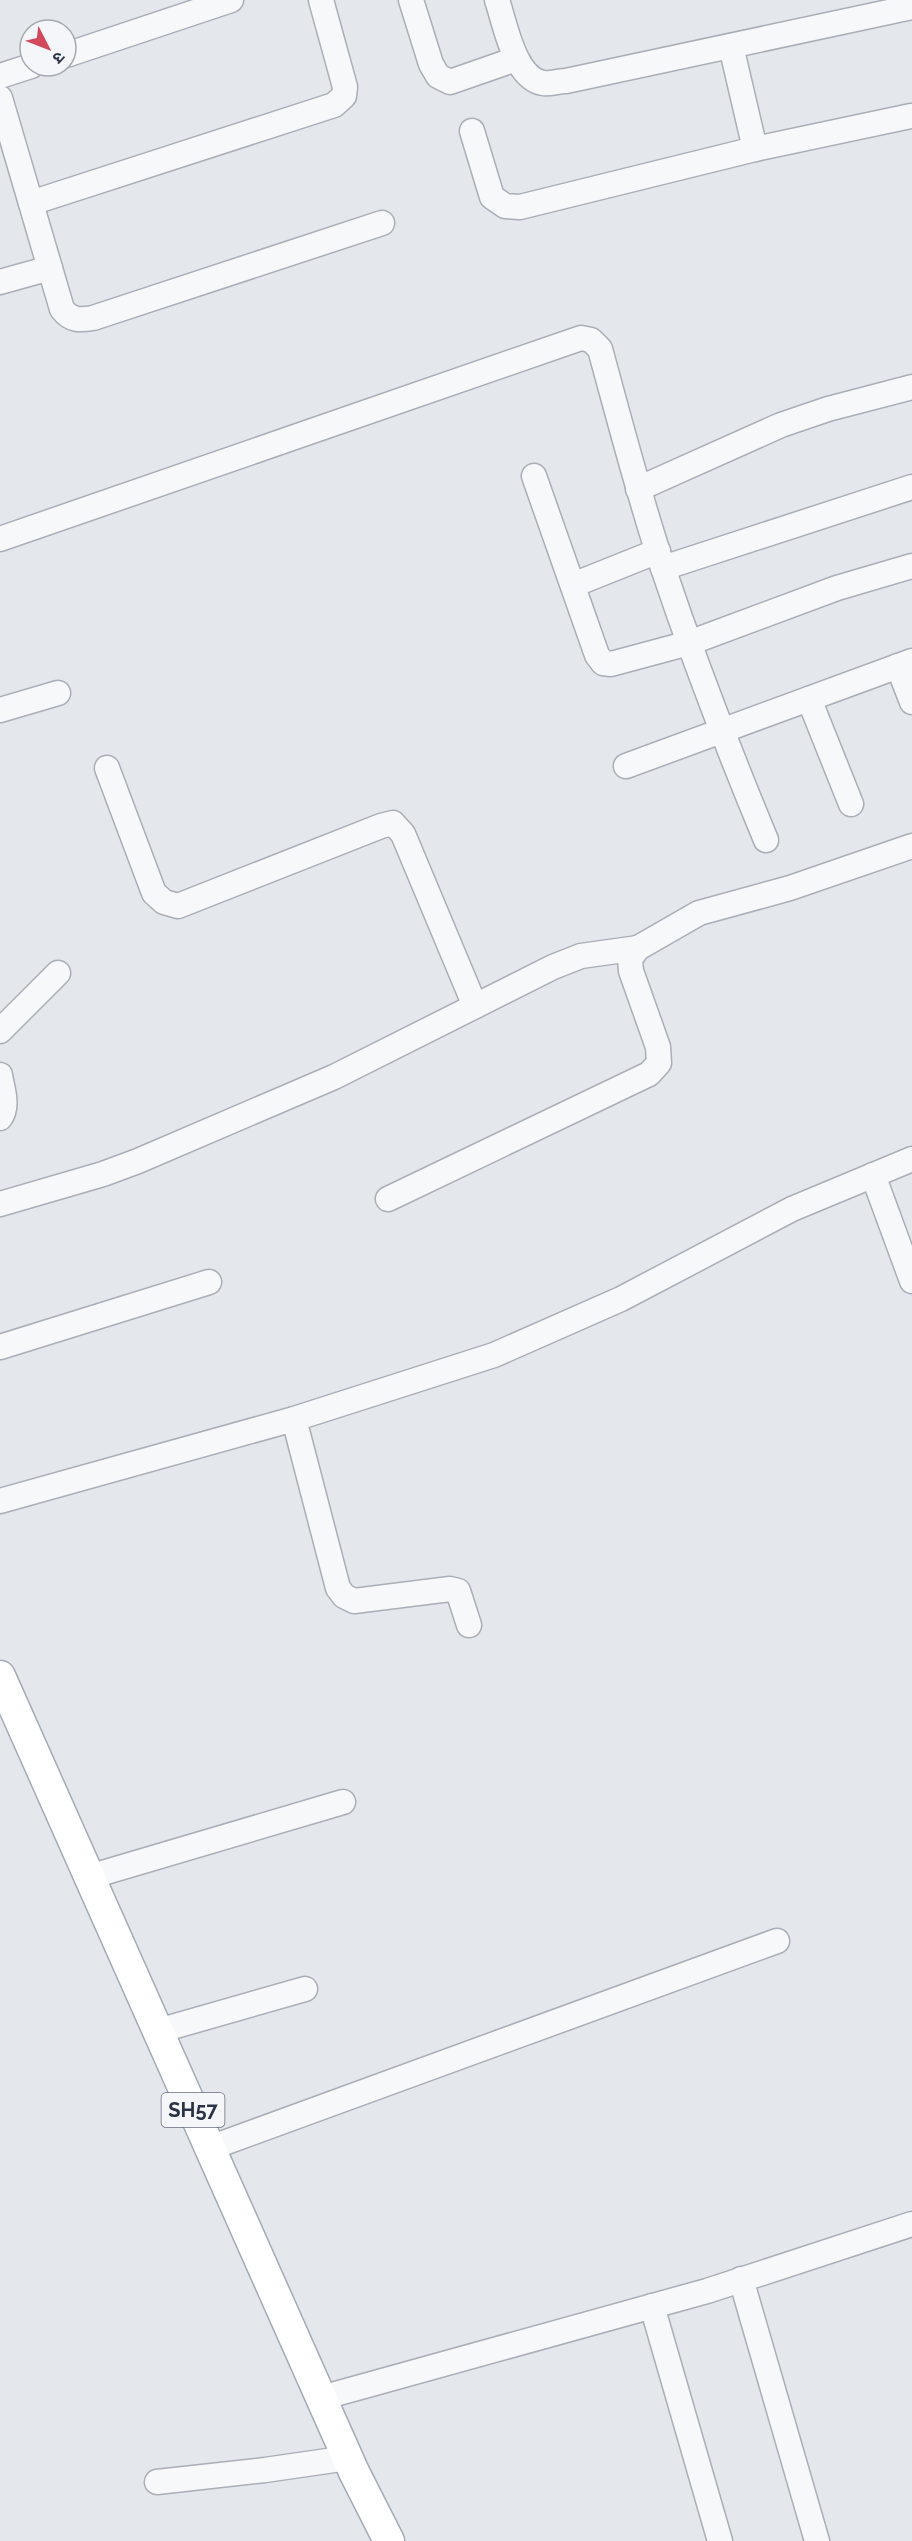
<svg xmlns="http://www.w3.org/2000/svg" width="912" height="2541" font-family="Raleway,'Noto Sans Devanagari',sans-serif">
<rect width="100%" height="100%" fill="#e4e7ec"/>
<g fill="none" stroke-linecap="round" stroke-linejoin="round">
<defs>
<g id="minor">
<polyline points="411,0 431,64 438,76 450,82 516,59"/>
<path d="M497,0C505,23 514,78 543,83C550,84 559,81 566,81L912,7"/>
<polyline points="731,46 755,149"/>
<polyline points="66,55 231,0"/>
<polyline points="0,76 31,66"/>
<path d="M0,98L62,309C71,321 80,320 93,318L382,223"/>
<polyline points="472,131 492,197 505,206 520,207 755,149 911,116"/>
<polyline points="31,203 334,105 344,96 345,87 321,0"/>
<polyline points="0,282 50,268"/>
<polyline points="534,476 597,655 603,663 611,664 689,643 837,588 912,566"/>
<polyline points="638,489 781,425 828,409 912,387"/>
<path d="M0,539L581,338L591,340L600,349C620,422 639,496 663,568C694,660 729,751 766,840"/>
<polyline points="663,568 912,487"/>
<polyline points="573,585 658,551"/>
<polyline points="898,666 912,702"/>
<polyline points="809,699 851,804"/>
<polyline points="0,710 58,693"/>
<polyline points="626,766 912,661"/>
<polyline points="107,768 154,893 164,902 178,906 381,826 393,823 403,834 475,1006"/>
<polyline points="0,1031 58,973"/>
<path d="M0,1075C2,1088 9,1106 0,1118"/>
<polyline points="873,1175 912,1281"/>
<polyline points="388,1199 649,1074 659,1063 658,1047 631,971 630,959 638,948 699,913 790,888 912,846"/>
<polyline points="0,1204 103,1174 138,1161 334,1077 553,967 581,956 638,948"/>
<polyline points="0,1347 209,1282"/>
<polyline points="294,1419 338,1588 344,1596 354,1601 450,1589 458,1591 469,1625"/>
<polyline points="0,1501 294,1419 494,1355 621,1299 792,1209 912,1159"/>
<polyline points="89,1877 343,1802"/>
<polyline points="158,2031 305,1989"/>
<polyline points="210,2148 777,1941"/>
<polyline points="741,2279 817,2541"/>
<polyline points="652,2306 720,2541"/>
<polyline points="321,2398 707,2291 912,2224"/>
<polyline points="157,2482 265,2470 348,2458"/>
</g>
<polyline id="major" points="0,1676 354,2472 389,2541"/>
</defs>
<use href="#minor" stroke="#a9aeb7" stroke-width="27"/>
<use href="#major" stroke="#a3abb8" stroke-width="33"/>
<use href="#minor" stroke="#f7f8fa" stroke-width="24"/>
<use href="#major" stroke="#fff" stroke-width="30"/>
</g>
<g text-anchor="middle" stroke-width="6" stroke-linejoin="round" paint-order="stroke">
<rect fill="#f4f6f9" stroke="#676e7b" stroke-width="1.5" x="161.5" y="2093" width="63" height="34" rx="4.5"/>
<g font-size="20" font-weight="bold" fill="#2b3445">
<text x="193" y="2117">SH57</text>
</g>
</g>
<g transform="translate(48 48) rotate(132)"><circle r="28" fill="#f4f6f9" stroke="#a4a8b1" stroke-width="1.5"/>
<path d="M0-4.5L10 22L0 15L-10 22Z" fill="#d1495b"/>
<text y="-9" font-size="16" font-weight="bold" text-anchor="middle" fill="#2b3445">उ</text>
</g>
</svg>
